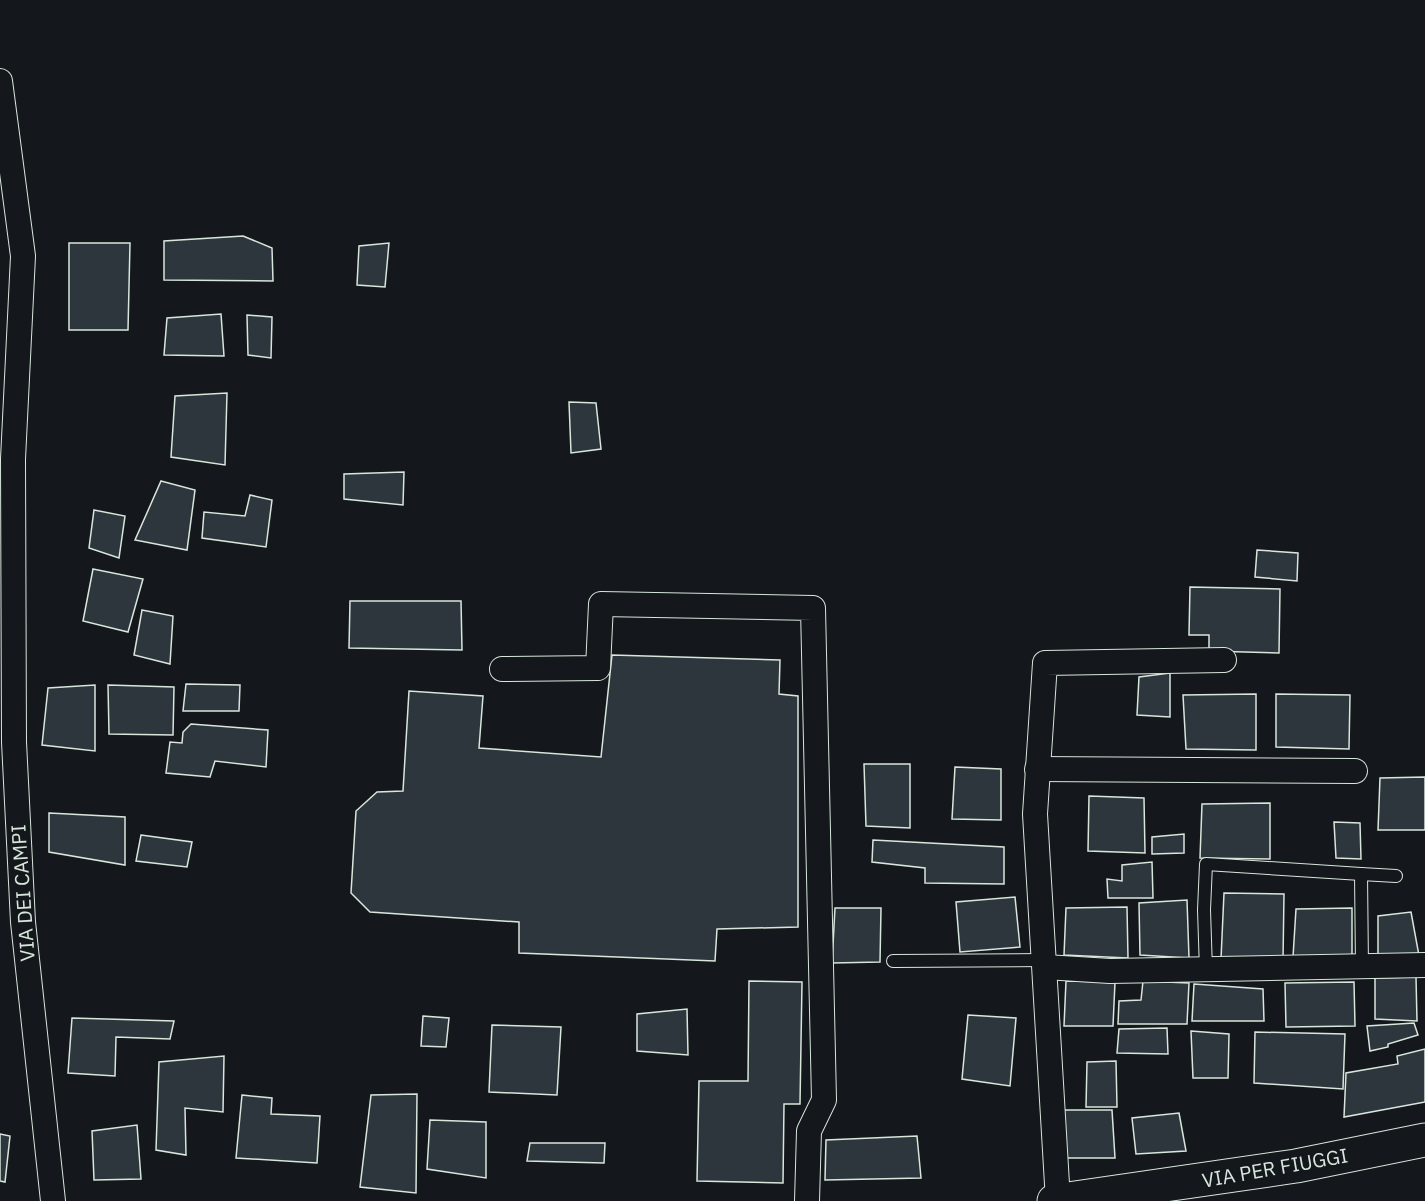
<svg xmlns="http://www.w3.org/2000/svg" width="1425" height="1201" font-family="'IBM Plex Sans',sans-serif">
<rect width="100%" height="100%" fill="#14181c"/>
<g fill="#2c363c" stroke="#d8e6dc" stroke-width="1.5">
<polygon points="243,236 272,248 273,281 164,280 164,241"/>
<polygon points="69,243 130,243 128,330 69,330"/>
<polygon points="389,243 385,287 357,285 359,246"/>
<polygon points="221,314 224,356 164,355 167,318"/>
<polygon points="247,315 272,317 271,358 248,355"/>
<polygon points="227,393 225,465 171,457 175,396"/>
<polygon points="569,402 596,403 601,449 571,453"/>
<polygon points="404,472 403,505 344,499 344,474"/>
<polygon points="161,481 195,490 187,550 135,540"/>
<polygon points="250,495 272,500 266,547 202,538 204,512 245,516"/>
<polygon points="94,510 125,516 119,558 89,548"/>
<polygon points="1257,550 1298,553 1297,581 1255,577"/>
<polygon points="93,569 143,579 128,632 83,621"/>
<polygon points="1190,587 1280,589 1279,653 1209,651 1209,635 1189,635"/>
<polygon points="350,601 461,601 462,650 349,648"/>
<polygon points="142,610 173,616 170,664 134,655"/>
<polygon points="612,655 780,660 779,694 798,696 798,927 717,929 715,961 519,953 519,922 370,912 351,893 356,811 377,792 403,791 409,691 483,696 479,748 601,757"/>
<polygon points="1170,673 1170,717 1137,715 1139,677"/>
<polygon points="186,684 240,685 239,711 183,711"/>
<polygon points="95,685 95,751 42,745 48,688"/>
<polygon points="108,685 174,687 173,735 109,734"/>
<polygon points="1256,694 1256,750 1186,749 1183,695"/>
<polygon points="1276,694 1350,695 1349,749 1276,747"/>
<polygon points="191,724 268,730 266,767 215,761 210,777 166,773 170,742 182,743 183,732"/>
<polygon points="864,764 910,764 910,828 866,826"/>
<polygon points="955,767 1001,769 1001,820 952,819"/>
<polygon points="1425,777 1425,830 1378,830 1380,778"/>
<polygon points="1089,796 1144,798 1145,853 1088,851"/>
<polygon points="1270,803 1270,859 1200,858 1202,804"/>
<polygon points="49,813 125,817 125,865 49,852"/>
<polygon points="1334,822 1360,823 1361,859 1336,858"/>
<polygon points="1184,834 1184,853 1152,854 1152,837"/>
<polygon points="141,835 192,842 187,867 136,861"/>
<polygon points="873,840 1004,847 1004,884 925,883 925,868 872,862"/>
<polygon points="1152,862 1153,898 1108,898 1107,879 1122,881 1122,865"/>
<polygon points="1224,893 1284,894 1283,960 1221,959"/>
<polygon points="1015,897 1020,947 960,952 956,902"/>
<polygon points="1187,900 1189,958 1140,955 1139,903"/>
<polygon points="1127,907 1128,958 1064,955 1066,908"/>
<polygon points="835,908 881,908 880,962 832,963"/>
<polygon points="1352,908 1352,959 1293,957 1296,909"/>
<polygon points="1411,912 1420,961 1378,960 1378,916"/>
<polygon points="1416,977 1417,1021 1375,1019 1375,978"/>
<polygon points="749,981 802,982 800,1104 784,1104 783,1183 697,1181 699,1081 748,1081"/>
<polygon points="1066,981 1115,982 1113,1026 1064,1026"/>
<polygon points="1143,981 1189,983 1187,1024 1118,1024 1119,1001 1141,1000"/>
<polygon points="1354,982 1355,1026 1286,1027 1285,983"/>
<polygon points="1194,984 1263,989 1264,1021 1192,1021"/>
<polygon points="687,1009 688,1055 637,1051 637,1014"/>
<polygon points="968,1015 1016,1018 1010,1086 962,1079"/>
<polygon points="423,1016 449,1018 446,1047 421,1046"/>
<polygon points="72,1018 174,1021 170,1039 116,1037 115,1076 68,1073"/>
<polygon points="1414,1023 1418,1035 1388,1044 1388,1047 1370,1051 1367,1026"/>
<polygon points="492,1025 561,1027 557,1095 489,1092"/>
<polygon points="1167,1028 1168,1054 1117,1053 1119,1029"/>
<polygon points="1191,1031 1229,1034 1228,1078 1193,1078"/>
<polygon points="1255,1032 1345,1034 1343,1089 1254,1083"/>
<polygon points="1425,1049 1425,1102 1344,1117 1346,1073 1398,1064 1397,1056"/>
<polygon points="224,1056 223,1112 185,1108 186,1155 156,1150 159,1062"/>
<polygon points="1116,1061 1117,1107 1086,1107 1087,1062"/>
<polygon points="417,1094 416,1193 360,1187 371,1095"/>
<polygon points="242,1095 272,1098 271,1114 320,1116 317,1163 236,1158"/>
<polygon points="1063,1110 1112,1110 1115,1158 1063,1158"/>
<polygon points="1179,1113 1186,1151 1136,1154 1132,1118"/>
<polygon points="430,1120 486,1122 486,1178 427,1169"/>
<polygon points="137,1125 141,1179 94,1180 92,1131"/>
<polygon points="0,1134 10,1136 5,1182 0,1181"/>
<polygon points="917,1136 921,1178 825,1180 826,1140"/>
<polygon points="530,1143 605,1143 604,1163 527,1161"/>
</g>
<g fill="none" stroke-linecap="round" stroke-linejoin="round">
<defs>
<g id="service">
<polyline points="893,961 1045,960"/>
<polyline points="1362,968 1361,874 1396,876"/>
<polyline points="1206,970 1204,910 1206,864 1361,874"/>
</g>
<g id="minor">
<polyline points="0,81 23,256 13,459 14,742 23,922 53,1201"/>
<polyline points="502,669 598,668 601,604 813,608 824,1100 809,1131 807,1201"/>
<polyline points="1037,769 1355,771"/>
<polyline points="1045,967 1110,971 1425,965"/>
<polyline points="1058,1201 1035,814 1045,663 1224,660"/>
</g>
<polyline id="primary" points="1054,1201 1296,1166 1425,1140"/>
</defs>
<use href="#service" stroke="#d8e6dc" stroke-width="14"/>
<use href="#minor" stroke="#d8e6dc" stroke-width="26"/>
<use href="#primary" stroke="#d8e6dc" stroke-width="35"/>
<use href="#service" stroke="#14181c" stroke-width="12"/>
<use href="#minor" stroke="#14181c" stroke-width="24"/>
<use href="#primary" stroke="#14181c" stroke-width="33"/>
</g>
<g text-anchor="middle" stroke-width="4.5" stroke-linejoin="round" paint-order="stroke">
<g font-size="20" fill="#d8e6dc" stroke="#14181c">
<text transform="translate(23 893) rotate(-94)" y="7">VIA DEI CAMPI</text>
<text transform="translate(1275 1168) rotate(-10)" y="7">VIA PER FIUGGI</text>
</g>
</g>
</svg>
